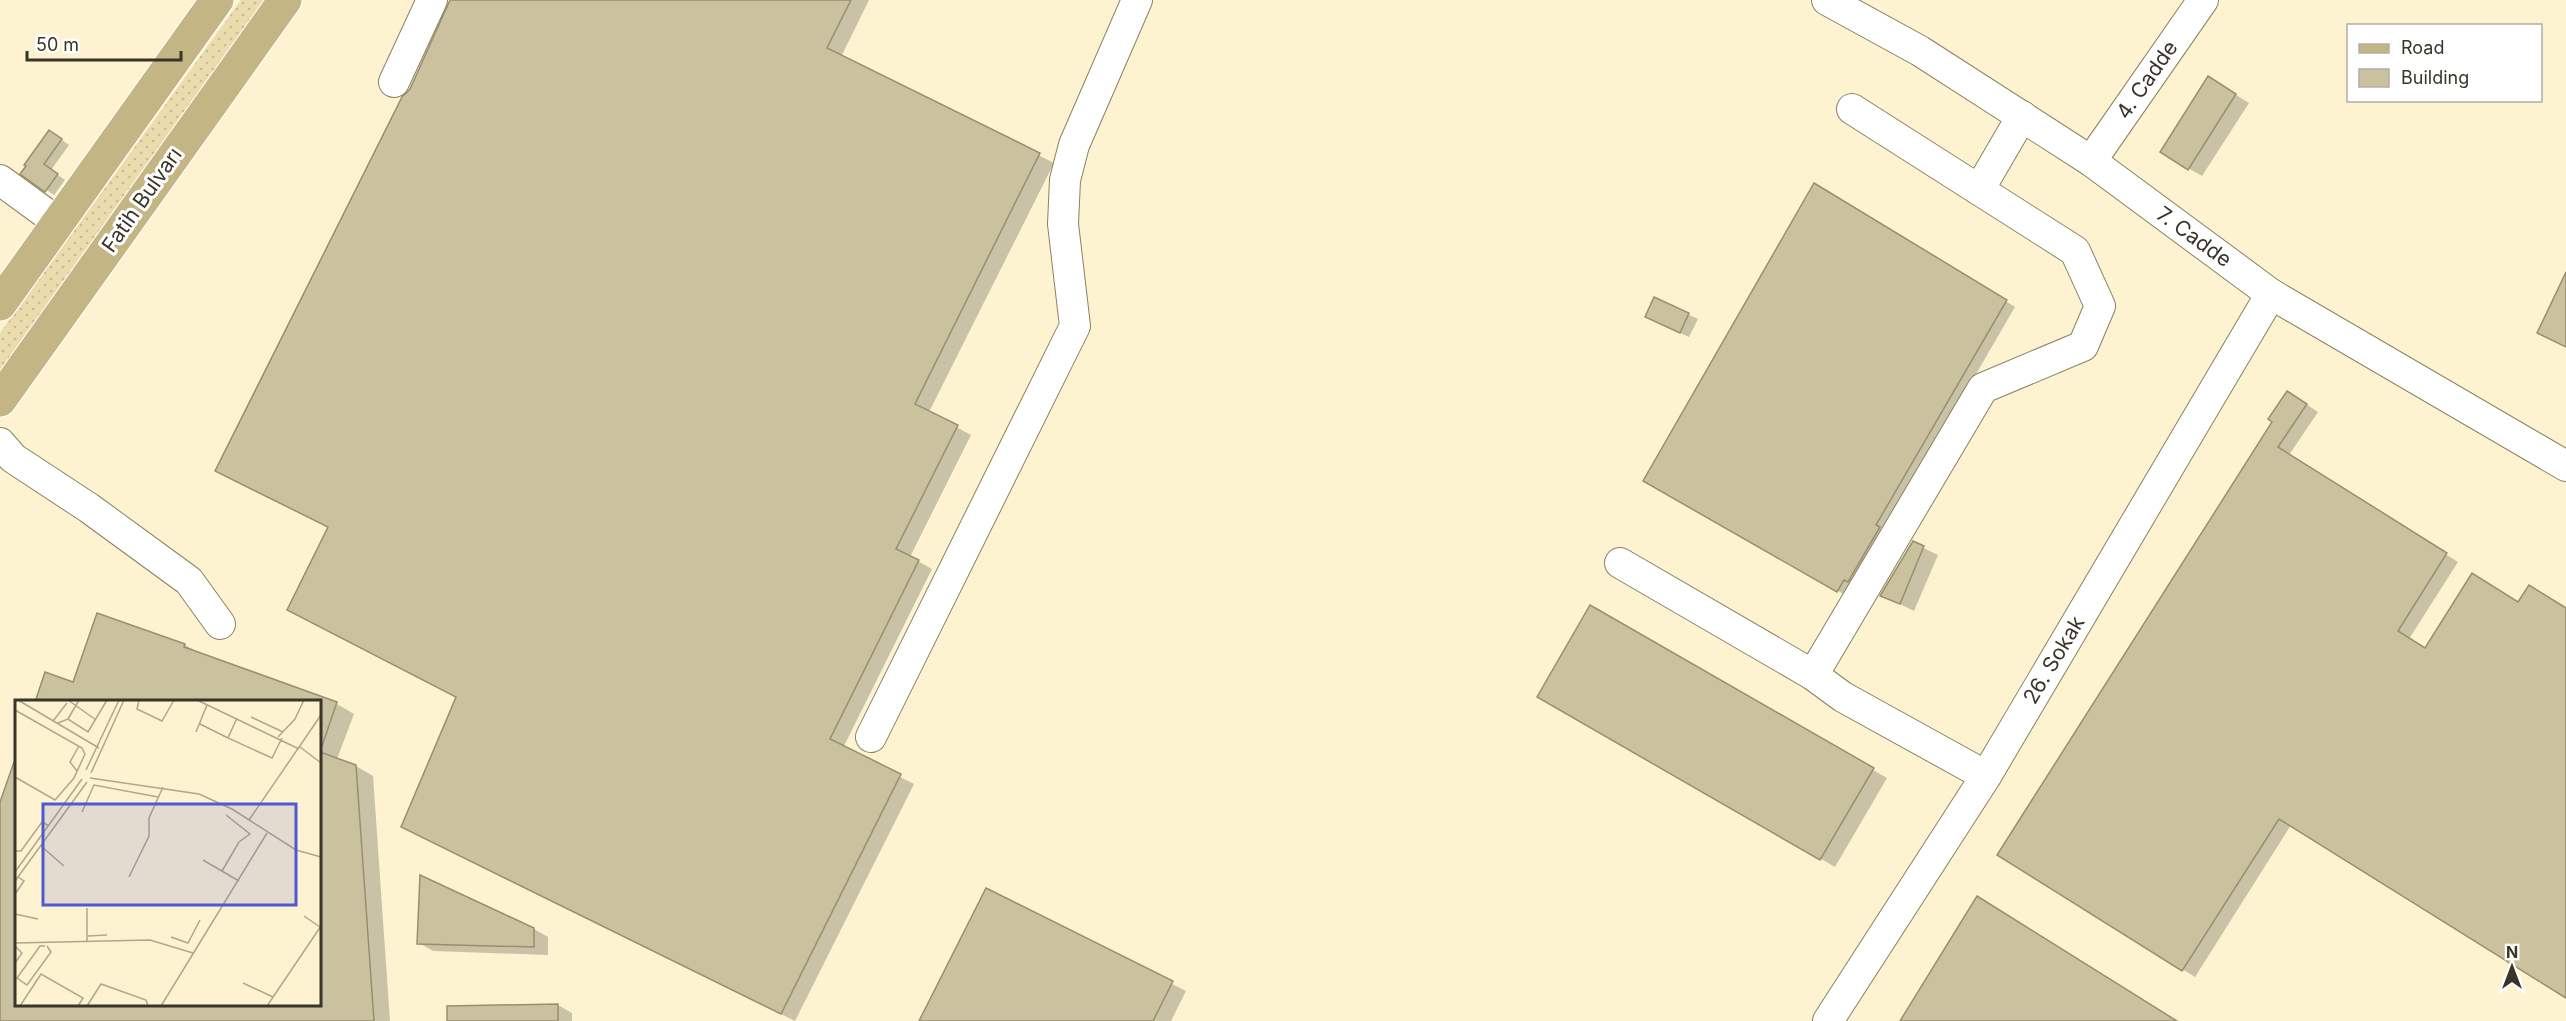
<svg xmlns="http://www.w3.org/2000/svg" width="2566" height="1021" font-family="Inter,sans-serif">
<defs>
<pattern id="grass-dots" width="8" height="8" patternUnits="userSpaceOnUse" patternTransform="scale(1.5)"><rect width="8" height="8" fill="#eadcad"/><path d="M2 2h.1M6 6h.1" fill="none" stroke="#c9bd95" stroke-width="1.8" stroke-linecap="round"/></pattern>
</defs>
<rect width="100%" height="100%" fill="#fdf3d1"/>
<polygon fill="url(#grass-dots)" points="241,0 272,0 0,382 0,333"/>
<g fill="#0003">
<polygon points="452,0 869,0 841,57 1054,163 929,412 971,435 910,557 932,569 843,748 914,784 795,1021 417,834 457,697 330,528 411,90"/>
<polygon points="2222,86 2249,103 2202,176 2188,168"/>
<polygon points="58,137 69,145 51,170 65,180 54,195 23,173"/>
<polygon points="1815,185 2015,307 1847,596 1645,480"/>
<polygon points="1655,299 1698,319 1689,337 1656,322"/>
<polygon points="2300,400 2318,412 2289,455 2458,562 2409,639 2426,650 2519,604 2566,609 2566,997 2291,825 2195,977 1999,855"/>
<polygon points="1913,543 1938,555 1914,611 1882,595"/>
<polygon points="1591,607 1887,778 1835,867 1539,696"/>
<polygon points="185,645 203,655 337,704 354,714 337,759 356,766 373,776 390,1021 0,1021 0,806 16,759 16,1004 320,1004 320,702 74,684"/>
<polygon points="987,890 1186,991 1171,1021 921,1021"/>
<polygon points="534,929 548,937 548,955 433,951 419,943"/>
<polygon points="558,1005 572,1013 572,1021 477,1021"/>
</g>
<g fill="#cac19f" stroke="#988f6f" stroke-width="1.5">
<polygon points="450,0 851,0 827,48 1040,153 915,404 958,425 896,549 919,560 830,739 901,774 781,1014 401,827 456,697 287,610 328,527 215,471 402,97 410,89"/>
<polygon points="2208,76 2236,94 2188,170 2160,152"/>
<polygon points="49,130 62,139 44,164 58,174 45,192 20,174 26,166 24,165"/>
<polygon points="1814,183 2007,300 1876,525 1880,527 1848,582 1844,580 1837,592 1643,481"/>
<polygon points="2566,272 2566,347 2537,333"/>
<polygon points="1654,297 1689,313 1680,333 1645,317"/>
<polygon points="2287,391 2307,404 2278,447 2447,553 2398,631 2425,648 2472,573 2518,602 2529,585 2566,608 2566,998 2279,819 2182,971 1997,855 2272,422 2268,419"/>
<polygon points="1913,541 1924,546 1900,604 1880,596"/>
<polygon points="1590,605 1874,768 1820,860 1537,697"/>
<polygon points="97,613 185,644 184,647 337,702 322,746 320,745 320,702 35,702 45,672 73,682"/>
<polygon points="320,752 356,765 374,1021 0,1021 0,802 14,762 16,762 16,1005 320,1005"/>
<polygon points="420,875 534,928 534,947 417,944"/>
<polygon points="986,888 1173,981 1153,1021 919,1021"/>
<polygon points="1977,896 2177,1021 1900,1021"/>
<polygon points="558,1004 558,1021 447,1021 447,1006"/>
</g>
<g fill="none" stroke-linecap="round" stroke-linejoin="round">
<defs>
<g id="minor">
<polyline points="1827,0 1920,51 2091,161 2271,294 2566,466"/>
<polyline points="394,82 432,0"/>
<polyline points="2091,161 2203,0"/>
<polyline points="0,180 59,223"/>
<polyline points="1979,190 2022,116"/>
<polyline points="0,443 13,458 89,508 189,581 220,624"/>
<polyline points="1620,563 1813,675 1843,697 1986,776"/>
<polyline points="1813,675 1983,388 2083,346 2100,306 2075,251 1852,109"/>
<polyline points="871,737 1075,326 1063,224 1065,180 1074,145 1137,0"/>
<polyline points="1828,1021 1986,776 2271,294"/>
</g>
<g id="major">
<polyline points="0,304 217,0"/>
<polyline points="0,400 285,0"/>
</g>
</defs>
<use href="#minor" stroke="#898161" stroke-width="32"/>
<use href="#major" stroke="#fff" stroke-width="35"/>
<use href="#minor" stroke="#fff" stroke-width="30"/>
<use href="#major" stroke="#c4b684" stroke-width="33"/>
</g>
<g text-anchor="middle" stroke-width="6" stroke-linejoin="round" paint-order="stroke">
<g font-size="21" fill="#393528" stroke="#fff">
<text transform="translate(2147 80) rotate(-55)" y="7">4. Cadde</text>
<text transform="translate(142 200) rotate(-55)" y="7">Fatih Bulvarı</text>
<text transform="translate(2194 237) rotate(36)" y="7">7. Cadde</text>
<text transform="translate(2054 660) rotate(-59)" y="7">26. Sokak</text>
</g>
</g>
<g transform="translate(15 700)">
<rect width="306" height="306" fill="#fdf3d1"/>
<path fill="none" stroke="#afa78d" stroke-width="1.5" d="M3,0L84,48M53,0L81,20M124,0L122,9L147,21L159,0M182,0L284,49M0,10L67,48L70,54L59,78L40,100L0,77M236,17L268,32M222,18L213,38L257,58L267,38M53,19L64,0M38,21L52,3M43,23L53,19L73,32L92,0M185,24L213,38M181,32L192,5M263,37L280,19L289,0M285,47L306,63M71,70L104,0M62,71L55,62L64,46M76,73L109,0M75,78L184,94L217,109L281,150L306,157M67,112L79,85L143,97M234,120L306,15M26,146L49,166M0,151H6L27,122L34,126M188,160L224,181M207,171L224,142L235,134L211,115M0,172L67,79M114,177L134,136V118L148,87M0,181L72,82M0,194L9,181L3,177M72,208V242M0,214L23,219M289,216L305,227M73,236L92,235M156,237L173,243L185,220M0,243L135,240L178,253M0,246L7,253L0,263M30,246H25L2,278L12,285L36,252L32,246M228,283L258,297M5,306L26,274L68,298L63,306M72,306L86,284L131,300L133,306M146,306L252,133M252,306L306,226"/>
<path fill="#4f5ad0" fill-opacity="0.15" stroke="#4f5ad0" stroke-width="3" d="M28,104H281V205H28Z"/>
<rect width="306" height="306" fill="none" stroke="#393528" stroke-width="3"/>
</g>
<rect x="2347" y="24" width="195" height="78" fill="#ffffff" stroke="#b0aea9" stroke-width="1.5"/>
<rect x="2359" y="44" width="30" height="9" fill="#c4b684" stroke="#b0aea9" stroke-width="1.5"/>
<text x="2401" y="54" font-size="18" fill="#393528">Road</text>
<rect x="2359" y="69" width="30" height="18" fill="#cac19f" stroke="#b0aea9" stroke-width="1.5"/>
<text x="2401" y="84" font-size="18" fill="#393528">Building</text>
<g transform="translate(2512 967)" stroke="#ffffff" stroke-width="4.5" paint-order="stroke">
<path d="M0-4.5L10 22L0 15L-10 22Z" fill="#393528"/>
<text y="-9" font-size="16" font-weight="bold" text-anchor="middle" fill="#393528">N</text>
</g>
<path d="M27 51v9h154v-9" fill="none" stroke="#393528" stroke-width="3"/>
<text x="36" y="51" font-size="18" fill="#393528" stroke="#ffffff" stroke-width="4.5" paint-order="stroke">50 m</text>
</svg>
